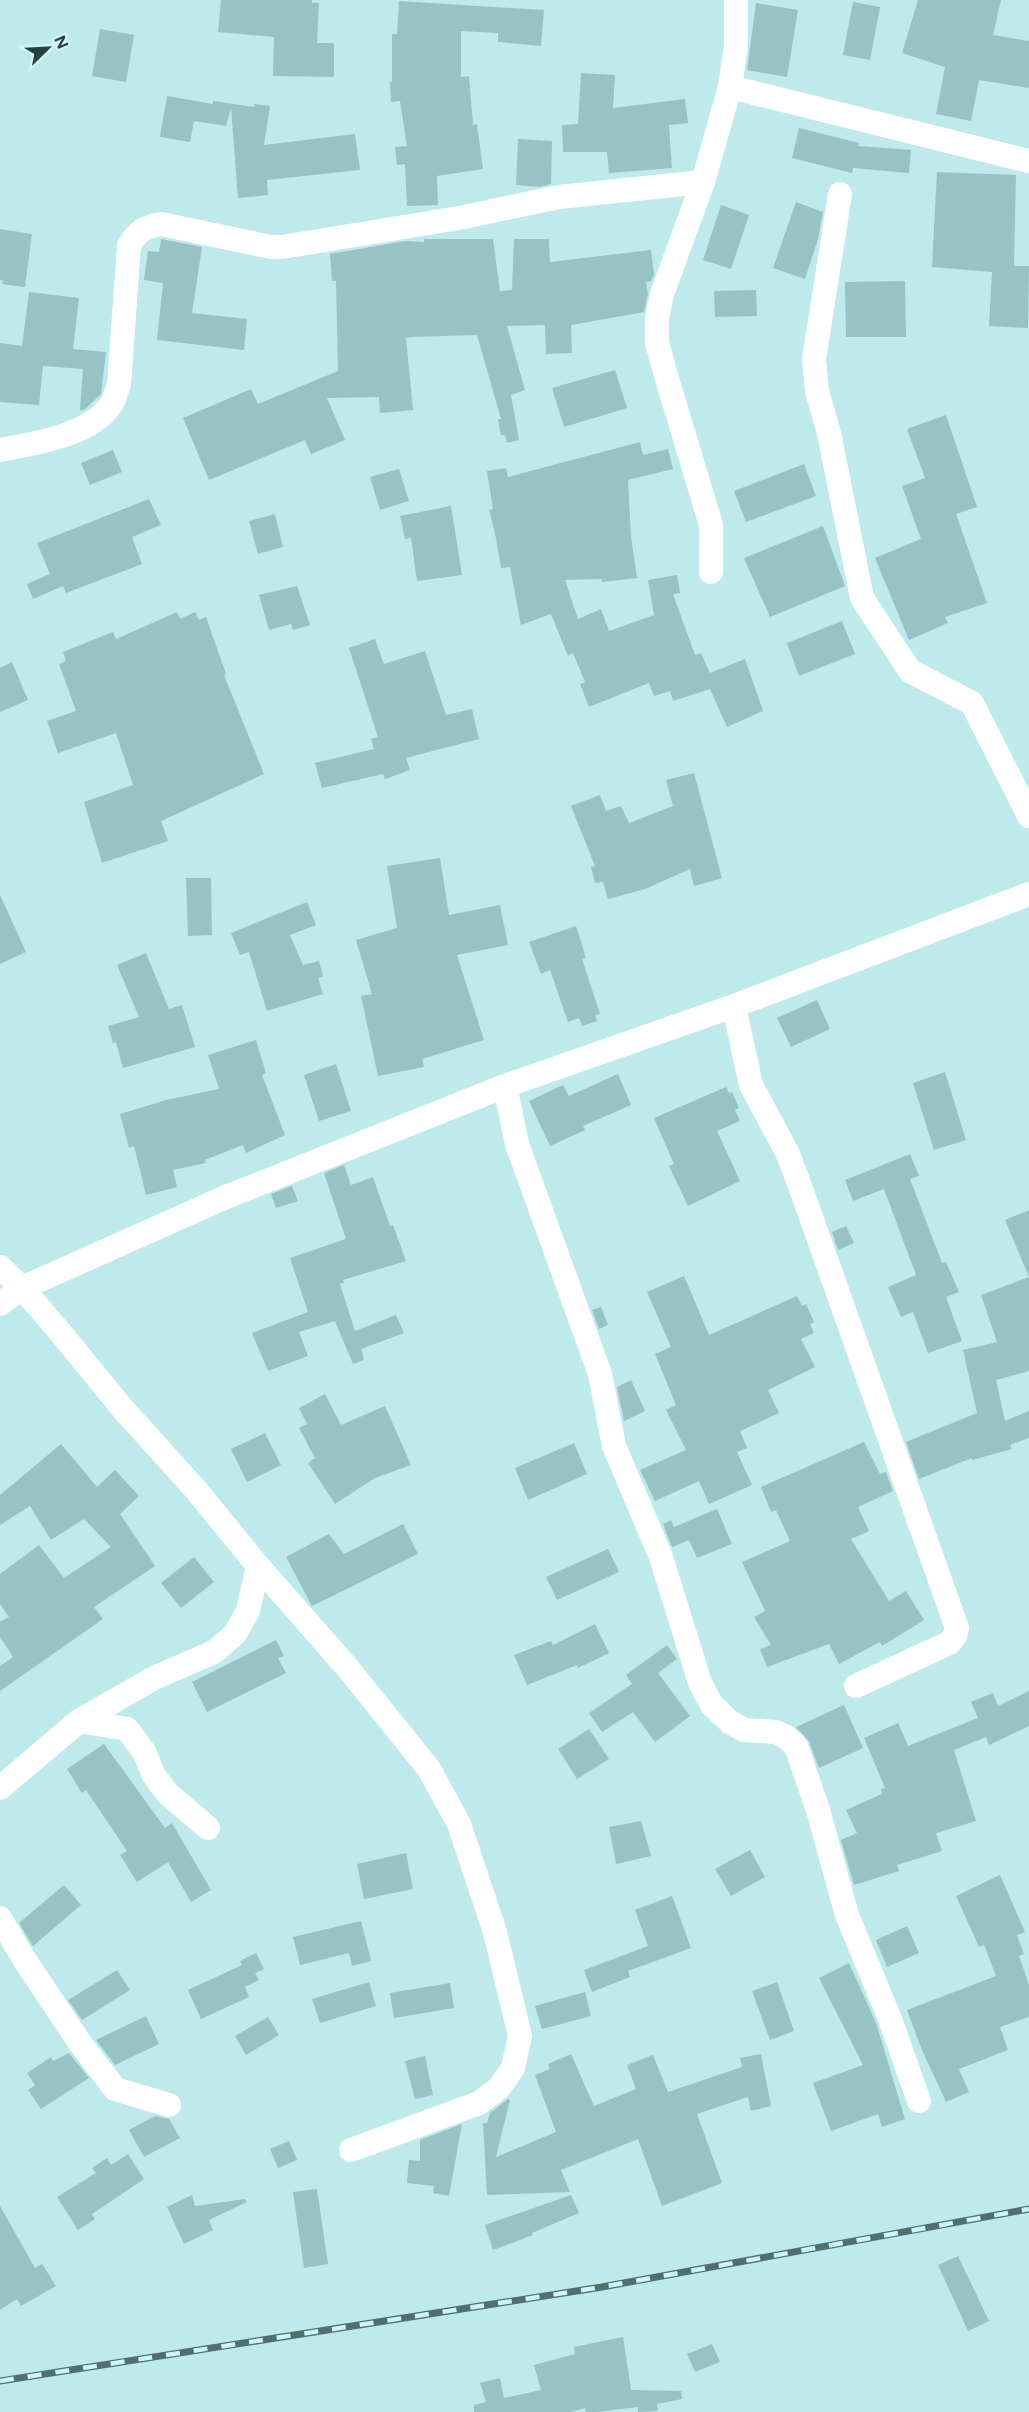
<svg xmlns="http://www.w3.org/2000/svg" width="1029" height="2412" font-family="Figtree,sans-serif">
<rect width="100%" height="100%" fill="#bdebeb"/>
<g fill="#96c3c3">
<polygon points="221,0 312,0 312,3 319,3 317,43 334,43 334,77 273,76 274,37 218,32"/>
<polygon points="918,0 1001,0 993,35 1029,41 1029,88 979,80 971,121 936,114 945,67 902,53"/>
<polygon points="399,1 544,10 541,46 498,42 498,33 461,31 461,77 469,76 473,125 477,124 483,169 437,176 438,205 407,206 405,164 397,165 395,147 407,146 400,101 391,102 390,82 392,82 392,34 397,34"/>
<polygon points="853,2 880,7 870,60 843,55"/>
<polygon points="756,3 798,10 787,77 747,70"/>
<polygon points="100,29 134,35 126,82 92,76"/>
<polygon points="581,73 615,75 613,108 685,99 688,123 669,125 672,168 609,173 607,152 563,152 562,125 578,124"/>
<polygon points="167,96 213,104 213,101 254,107 254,104 270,106 264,145 355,134 360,170 267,180 268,195 238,198 231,108 226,126 194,121 190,142 160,137"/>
<polygon points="799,128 859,143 858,146 911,150 909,173 853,168 852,173 792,158"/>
<polygon points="518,139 552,141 551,184 539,187 516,185"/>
<polygon points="937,172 1016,175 1014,266 1029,266 1028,328 989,326 992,272 932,267"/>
<polygon points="796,202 823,212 818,239 805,279 773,268"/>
<polygon points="721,205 749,215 731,269 703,260"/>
<polygon points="0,229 32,234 25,287 2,284 3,280 0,280"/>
<polygon points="161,239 202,247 192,313 247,319 244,350 157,340 163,283 144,280 148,251 159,252"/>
<polygon points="424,239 493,239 500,291 512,290 514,239 549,239 550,262 651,250 654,274 651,281 646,282 648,294 644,312 571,325 572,353 546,354 545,325 507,326 525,390 511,395 519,440 507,443 505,435 501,435 498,419 501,419 477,335 412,337 406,338 413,410 380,413 379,397 327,398 345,440 311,454 305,440 209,480 183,418 251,389 258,404 338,371 336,281 332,281 330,254 405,241 424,242"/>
<polygon points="905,281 906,337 846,337 845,282"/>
<polygon points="756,290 757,316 715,317 714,291"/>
<polygon points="29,292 79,298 73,349 106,352 101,394 84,410 80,410 83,369 43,366 39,405 0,402 0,343 22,346"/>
<polygon points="615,370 627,408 564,427 552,388"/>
<polygon points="946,415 977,507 956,514 987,603 945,617 948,623 909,640 875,558 921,539 902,486 925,478 907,429"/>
<polygon points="640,442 643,455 668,449 673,469 628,480 631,537 637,578 602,582 602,579 565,580 578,619 601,609 609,631 654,615 648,580 677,575 680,593 673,594 695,655 701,653 710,673 745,659 763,711 727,727 710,689 673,701 670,691 654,696 649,683 589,707 580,684 585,682 573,653 568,656 551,614 521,625 510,567 501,568 495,533 489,510 493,509 487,471 506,468 508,477"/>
<polygon points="113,450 122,472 90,485 81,463"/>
<polygon points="804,464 816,496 746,522 734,491"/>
<polygon points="399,469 409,501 380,510 370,477"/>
<polygon points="149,499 161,525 132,537 142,564 66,593 63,586 33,599 27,584 50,574 37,543"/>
<polygon points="451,506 462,575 417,581 411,538 405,539 400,516"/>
<polygon points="275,514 283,547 258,554 249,521"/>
<polygon points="823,526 845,586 770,617 744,558"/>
<polygon points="297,586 310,625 293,630 291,624 269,630 259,595"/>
<polygon points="177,612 180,619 195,612 199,620 206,617 226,674 224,675 264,774 161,821 168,841 102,863 84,802 133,785 116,733 58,753 47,721 76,711 59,664 66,661 63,652 113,632 116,639"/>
<polygon points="842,621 855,654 799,676 787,643"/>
<polygon points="375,639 384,664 425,651 446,715 472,709 479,739 406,758 410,770 385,779 383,774 322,788 315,763 374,749 371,739 378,737 349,648"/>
<polygon points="12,662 28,700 0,712 0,668"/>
<polygon points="694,773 722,878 694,886 690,869 645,889 608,899 603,882 595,883 591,867 595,866 571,806 600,795 606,811 621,806 629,823 673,806 666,780"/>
<polygon points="440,858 449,915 500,905 508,945 457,955 484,1040 422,1059 424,1067 378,1076 361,996 372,994 356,940 397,928 387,866"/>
<polygon points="186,878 211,878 212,935 188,936"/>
<polygon points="0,895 26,952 0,964"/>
<polygon points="307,902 316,925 290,935 303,965 319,961 323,977 318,978 323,994 267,1011 249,952 240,955 231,933"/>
<polygon points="576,926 586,958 582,959 600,1014 595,1015 597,1021 582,1026 579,1018 568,1022 550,970 541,974 529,942"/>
<polygon points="146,953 169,1009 182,1005 195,1047 123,1068 116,1042 113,1043 108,1026 139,1017 117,965"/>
<polygon points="817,1000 830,1029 791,1047 777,1018"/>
<polygon points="256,1040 266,1073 262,1075 285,1135 246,1153 243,1145 205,1160 206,1163 173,1170 177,1187 146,1195 134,1146 129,1148 120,1114 166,1100 219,1089 208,1055"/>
<polygon points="336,1064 351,1111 319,1121 304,1075"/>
<polygon points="945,1072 966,1140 934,1150 913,1083"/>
<polygon points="618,1074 631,1105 583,1126 585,1130 550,1146 529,1101 563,1085 569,1096"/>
<polygon points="726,1087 729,1093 732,1092 739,1108 735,1110 740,1121 717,1131 740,1181 688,1206 669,1166 674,1164 654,1118"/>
<polygon points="910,1154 919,1176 910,1179 942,1263 946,1262 959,1292 946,1297 962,1341 928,1353 913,1312 901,1317 888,1287 916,1275 884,1189 853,1201 845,1180"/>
<polygon points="344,1165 351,1185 373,1177 390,1226 393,1225 406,1261 343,1280 344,1283 340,1284 355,1331 396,1315 404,1333 361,1349 364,1360 353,1364 335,1321 299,1332 308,1356 268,1371 252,1333 308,1312 290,1258 346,1239 324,1173"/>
<polygon points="292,1186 298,1201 276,1208 271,1194"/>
<polygon points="1029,1210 1029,1371 996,1380 1005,1421 1029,1411 1029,1438 1010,1445 1012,1449 972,1460 972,1458 919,1479 906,1442 977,1413 963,1350 997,1342 981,1295 1029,1277 1005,1220"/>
<polygon points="846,1226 854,1243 838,1250 832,1232"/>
<polygon points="684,1276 709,1335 797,1296 802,1306 806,1304 814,1322 810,1324 814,1333 801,1339 815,1367 768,1390 779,1413 740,1431 747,1448 737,1452 752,1485 709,1504 699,1481 655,1501 640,1470 686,1450 666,1410 676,1405 655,1354 671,1347 647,1292"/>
<polygon points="601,1307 608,1325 599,1329 592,1310"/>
<polygon points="631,1380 645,1411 624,1421 617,1387"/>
<polygon points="325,1394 341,1425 385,1406 411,1465 375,1478 335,1504 308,1463 315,1458 299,1428 307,1424 299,1408"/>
<polygon points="265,1433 281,1465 247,1482 231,1449"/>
<polygon points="864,1442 880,1474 886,1472 893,1491 858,1507 869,1531 851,1539 889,1601 906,1591 924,1620 882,1646 880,1642 839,1664 829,1644 767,1667 760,1649 771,1645 754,1617 765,1611 742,1562 790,1541 776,1510 771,1512 761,1487"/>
<polygon points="574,1443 587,1474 528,1500 515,1468"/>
<polygon points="61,1444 97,1487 115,1470 139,1496 120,1514 155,1566 94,1607 103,1619 0,1691 0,1666 13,1657 0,1637 0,1622 9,1617 0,1604 0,1574 39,1545 64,1578 111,1547 84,1519 51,1540 30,1506 0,1525 0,1495"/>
<polygon points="717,1509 732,1544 697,1558 689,1540 672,1547 663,1524 671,1520 674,1527"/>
<polygon points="403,1524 418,1554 312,1606 286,1557 329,1534 344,1554"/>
<polygon points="608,1549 619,1572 557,1600 546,1577"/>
<polygon points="194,1557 214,1582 181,1608 161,1583"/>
<polygon points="595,1624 609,1653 578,1668 577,1665 527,1685 514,1655 551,1641 553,1645"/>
<polygon points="276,1640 284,1656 278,1658 286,1673 207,1712 192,1682"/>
<polygon points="667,1645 677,1659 658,1673 690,1716 655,1742 633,1712 602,1732 589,1713 632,1684 626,1675"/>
<polygon points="1029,1691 1029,1726 989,1745 986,1737 954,1750 976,1821 936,1833 942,1851 897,1865 899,1871 854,1885 841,1840 857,1833 846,1810 882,1794 881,1789 885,1788 864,1738 898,1723 908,1746 978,1718 971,1702 993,1693 998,1706"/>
<polygon points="844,1705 863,1748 819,1768 809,1741 796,1727"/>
<polygon points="589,1729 609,1759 577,1779 558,1749"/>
<polygon points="104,1744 165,1828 172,1823 211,1890 191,1902 168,1862 137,1882 120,1855 127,1851 86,1790 82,1793 67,1769"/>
<polygon points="641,1821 651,1856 616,1864 609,1827"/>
<polygon points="750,1850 765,1877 731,1896 715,1869"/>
<polygon points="406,1853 413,1889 364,1899 357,1864"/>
<polygon points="1000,1875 1025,1932 1017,1935 1024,1954 1019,1956 1029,1985 1029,2017 1000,2027 1008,2050 959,2069 969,2092 946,2102 922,2050 907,2010 996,1976 984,1945 979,1947 956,1896"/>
<polygon points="64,1885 81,1905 33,1946 19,1923"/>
<polygon points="672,1896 691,1948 628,1971 630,1977 592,1992 584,1970 648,1946 635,1910"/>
<polygon points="361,1921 371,1961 352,1966 349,1953 300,1965 293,1937"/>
<polygon points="907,1926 919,1953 887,1967 876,1940"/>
<polygon points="256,1953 264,1969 255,1973 259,1980 245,1987 249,1997 201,2019 188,1990 242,1965 240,1961"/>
<polygon points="849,1963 876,2023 905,2119 882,2127 878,2114 831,2131 813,2083 863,2065 819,1978"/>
<polygon points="117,1970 130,1990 82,2020 68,2000"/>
<polygon points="369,1982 376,2006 320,2023 312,1999"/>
<polygon points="777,1982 794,2031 770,2040 752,1991"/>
<polygon points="450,1983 454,2008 394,2018 390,1993"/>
<polygon points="585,1992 591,2016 542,2029 535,2006"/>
<polygon points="146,2016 159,2044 115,2065 96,2040"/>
<polygon points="268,2017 279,2035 246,2055 235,2036"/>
<polygon points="69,2053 89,2078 41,2109 28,2090 35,2085 27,2073 51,2057 53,2061"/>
<polygon points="571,2054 594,2106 636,2089 627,2065 653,2055 668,2092 742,2067 740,2058 761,2054 771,2106 751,2111 748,2097 697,2114 722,2183 662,2206 638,2139 561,2170 570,2192 487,2195 483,2123 487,2123 490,2113 508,2099 510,2100 496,2157 556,2132 535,2075 550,2069 548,2064"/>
<polygon points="425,2056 433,2095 415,2099 405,2061"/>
<polygon points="155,2116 169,2119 180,2138 144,2157 129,2130"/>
<polygon points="462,2124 449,2196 433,2193 434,2186 407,2183 409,2160 420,2161 420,2140"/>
<polygon points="289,2141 297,2160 278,2168 270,2149"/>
<polygon points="128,2154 144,2179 92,2214 95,2219 78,2230 57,2197 96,2173 92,2168 107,2158 111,2165"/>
<polygon points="317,2189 328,2264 304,2268 293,2192"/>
<polygon points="192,2195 195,2206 245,2199 247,2202 209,2220 213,2230 184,2244 167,2207"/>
<polygon points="571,2195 579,2213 532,2233 533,2235 493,2250 485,2225"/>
<polygon points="0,2206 35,2268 42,2264 56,2286 21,2306 17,2299 0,2310"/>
<polygon points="958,2256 989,2321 968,2331 938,2265"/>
<polygon points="623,2337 631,2390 681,2391 682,2399 657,2404 658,2411 638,2412 638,2407 597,2412 586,2412 585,2408 570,2412 474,2412 474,2405 486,2402 480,2383 500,2378 504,2398 541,2390 534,2365 575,2354 574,2347"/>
<polygon points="712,2344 720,2362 695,2372 687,2354"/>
</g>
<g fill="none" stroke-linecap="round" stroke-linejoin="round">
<g stroke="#fff" stroke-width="24">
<polyline points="730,87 1029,161"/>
<polyline points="840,194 814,359 817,391 829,433 862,598 910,671 972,703 1029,816"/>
<path d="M0,450C33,444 93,435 112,403C115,398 116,391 119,385L129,246C137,231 145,227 161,224L271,247H282L459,218L559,197L703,182"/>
<polyline points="711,572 711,525 665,372 657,342 657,318 662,294 703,182 730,87 736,45 736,0"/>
<polyline points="734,1006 751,1085 788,1154 800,1186 957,1628 955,1636 949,1643 856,1686"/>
<polyline points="505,1086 517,1144 600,1374 614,1446 661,1557 700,1683 712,1705 730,1722 744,1730 776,1732 786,1737 796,1746 818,1810 847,1915 890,2019 919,2101"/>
<polyline points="0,1267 22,1288 60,1332 123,1409 197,1491 258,1566 346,1666 429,1769 459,1824 495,1932 520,2036 513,2068 499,2088 479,2103 351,2150"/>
<polyline points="0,1304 22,1288 226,1197 505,1086 734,1006 1029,894"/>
<polyline points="79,1721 127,1729 145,1753 153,1774 167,1793 208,1828"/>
<polyline points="0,1788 79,1721 154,1678 214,1652 235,1634 248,1611 258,1566"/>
<polyline points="0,1918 24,1959 80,2043 115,2089 169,2105"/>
</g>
<defs>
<polyline id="rail" points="0,2381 602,2287 1029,2209"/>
</defs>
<use href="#rail" stroke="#536e6e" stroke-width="7"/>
<use href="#rail" stroke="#caf8f8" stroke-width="4.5" stroke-dasharray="14" stroke-linecap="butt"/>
</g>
<g transform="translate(48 48) rotate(66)" stroke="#caf8f8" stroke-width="4.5" paint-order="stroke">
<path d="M0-4.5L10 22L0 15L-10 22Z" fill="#2b3e3e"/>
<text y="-9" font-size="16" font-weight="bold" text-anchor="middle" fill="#2b3e3e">N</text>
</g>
</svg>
